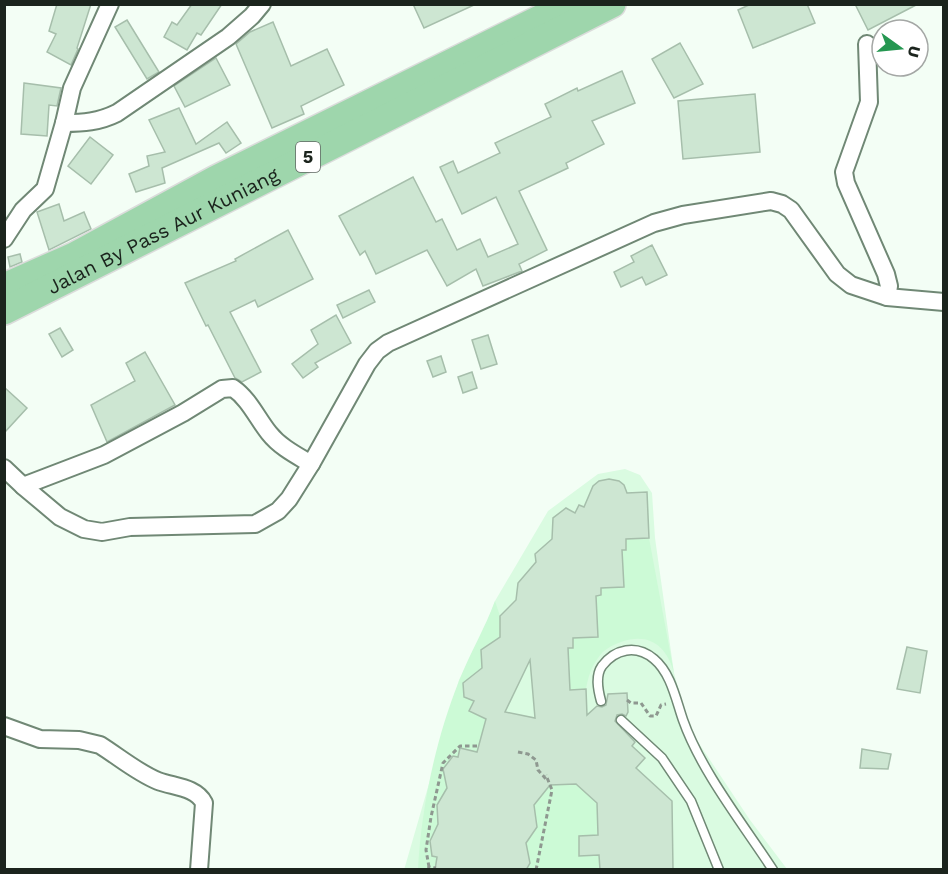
<svg xmlns="http://www.w3.org/2000/svg" width="948" height="874" font-family="'Work Sans',sans-serif">
<rect width="100%" height="100%" fill="#f3fef5"/>
<polygon fill="#dafbe1" points="625,469 640,475 652,493 655,538 674,673 690,730 750,820 787,869 404,870 459,680 485,628 495,601 548,511 598,474"/>
<g fill="#ccfad6">
<path d="M649,538L674,673C667,646 649,632 621,642C612,645 603,650 598,658C591,667 588,678 586,689L570,690L568,648H573V638L598,637L596,596L601,595V588L624,587L622,550L626,549V539Z"/>
<path d="M495,601L500,616V631L509,636L505,644L496,640L481,650L490,669L469,711L486,719L477,752L460,748L458,757L452,756L444,769L452,784L437,805L438,820L444,822C432,833 429,839 432,855L437,857L440,869L418,870C421,808 436,738 459,681C470,653 485,628 495,601Z"/>
<polygon points="521,737 556,785 570,784 572,780 597,803 598,835 579,836 579,856 599,855 600,869 526,869 520,838 529,839 537,827 535,811 525,809 527,801 536,803 545,791"/>
</g>
<g fill="#cde6d2" stroke="#a6beab" stroke-width="1.5" fill-rule="evenodd">
<polygon points="57,4 91,4 77,48 78,49 71,65 47,52 56,34 49,31"/>
<polygon points="192,4 222,4 201,35 197,33 187,50 164,37 172,22 177,25"/>
<polygon points="413,4 474,4 474,5 424,28"/>
<polygon points="751,4 807,4 815,23 753,48 738,10"/>
<polygon points="855,4 918,4 868,30"/>
<polygon points="127,20 159,72 147,79 115,27"/>
<polygon points="273,22 291,66 327,49 344,85 301,106 304,114 272,128 236,44 250,32"/>
<polygon points="680,43 703,84 674,98 652,59"/>
<polygon points="216,58 230,85 185,107 174,86"/>
<polygon points="622,71 635,103 592,121 604,144 566,163 568,168 519,191 547,250 519,264 522,271 483,286 476,269 447,286 427,250 376,274 365,251 360,255 339,216 413,177 436,222 442,219 457,250 480,239 488,257 518,244 496,197 462,214 440,167 453,161 458,173 500,153 495,143 551,117 545,104 577,88 578,91"/>
<polygon points="24,83 61,88 57,106 49,105 47,136 21,134"/>
<polygon points="755,94 760,152 683,159 678,101"/>
<polygon points="179,108 196,144 227,122 241,143 226,153 219,143 162,168 165,183 136,192 129,174 149,166 147,156 165,152 149,120"/>
<polygon points="90,137 113,155 91,184 68,166"/>
<polygon points="59,204 64,221 84,212 91,229 49,250 37,212"/>
<polygon points="288,230 313,279 258,307 255,300 230,312 261,372 242,382 235,378 208,325 206,326 185,283 236,261 235,259"/>
<polygon points="652,245 667,275 646,285 642,277 621,287 614,272 634,262 631,256"/>
<polygon points="20,254 22,262 10,267 8,257"/>
<polygon points="369,290 375,302 343,318 337,305"/>
<polygon points="336,315 351,343 315,363 318,367 303,378 292,364 318,344 311,330"/>
<polygon points="60,328 73,350 62,357 49,334"/>
<polygon points="488,335 497,364 481,369 472,340"/>
<polygon points="145,352 175,405 107,442 91,405 135,381 126,363"/>
<polygon points="441,356 446,372 433,377 427,361"/>
<polygon points="472,372 477,388 463,393 458,377"/>
<polygon points="4,387 27,408 4,433"/>
<path d="M609,479L619,481L624,485L627,493L647,492L649,538L626,539V550H622L624,587L601,588V595L596,596L598,637L573,638V648H568L570,690L586,689L587,715L597,706L602,707L606,705L608,694L627,693L628,712L626,716L622,714L617,715L615,721L635,742L632,746L645,758L636,768L672,801L673,870H600L599,855L579,856V836L598,835L597,803L576,784L550,785L534,805L537,827L526,843L530,863L526,870H435L437,857L432,856L430,841L438,824L437,805L447,788L443,769L453,756L458,757L460,748L477,752L486,719L469,711L474,701L464,697L463,683L482,668L481,650L500,637V616L516,600L518,583L536,562L535,554L552,539L553,518L566,508L575,513L579,505L584,507L593,486L599,481ZM530,660L535,718L505,712Z"/>
<polygon points="907,647 927,651 920,693 897,689"/>
<polygon points="862,749 891,754 888,769 860,768"/>
</g>
<g fill="none" stroke-linecap="round" stroke-linejoin="round">
<defs>
<g id="service">
<path d="M601,701C598,690 595,676 602,666C615,649 636,644 654,659C671,673 676,700 683,720C701,771 743,824 773,870"/>
<polyline points="621,720 662,758 691,801 719,870"/>
</g>
<g id="minor">
<polyline points="867,44 869,102 844,172 846,183 886,274 889,286 887,297"/>
<path d="M64,123C83,123 99,122 117,113L228,37L252,16L262,4"/>
<polyline points="4,239 23,210 45,189 64,123 72,88 110,4"/>
<polyline points="4,468 23,486 60,517 84,529 102,532 130,527 255,524 278,511 289,499 311,464 367,364 377,351 388,343 654,223 683,215 771,201 782,204 791,210 837,274 851,285 887,297 944,302"/>
<path d="M23,486L104,455L183,413L222,389L233,388C249,399 257,418 269,433C280,447 296,455 311,464"/>
<path d="M4,726L40,739L79,740L100,745C119,757 138,773 158,781C174,787 196,787 204,803L199,870"/>
</g>
<g id="trunk">
<polyline points="4,287 74,256 216,179 570,4"/>
<path id="s1" d="M4,311L612,4"/>
</g>
</defs>
<use href="#service" stroke="#708875" stroke-width="11"/>
<use href="#minor" stroke="#708875" stroke-width="20"/>
<use href="#trunk" stroke="#dbdcdb" stroke-width="30"/>
<g stroke="#8e9890" stroke-width="3" stroke-dasharray="4.5 3" stroke-linecap="butt">
<polyline points="627,700 631,703 641,703 650,716 656,716 661,705 666,704"/>
<polyline points="518,752 528,754 536,760 538,770 546,779"/>
<polyline points="429,867 426,850 431,817 443,763 460,746 479,746"/>
<polyline points="428,870 429,867 436,868"/>
<polyline points="536,870 552,790 546,775"/>
</g>
<use href="#service" stroke="#fff" stroke-width="8"/>
<use href="#minor" stroke="#fff" stroke-width="16"/>
<use href="#trunk" stroke="#9ed6ac" stroke-width="27"/>
</g>
<g text-anchor="middle" stroke-width="4.5" stroke-linejoin="round" paint-order="stroke">
<rect fill="#fff" stroke="#5f6661" stroke-width="1.5" x="296" y="142" width="24" height="30" rx="4.5"/>
<g font-size="18" font-weight="bold" fill="#1b241d">
<text x="308" y="163">5</text>
</g>
<g font-size="20" fill="#1b241d" stroke="#fff">
<text dy="7" stroke="none"><textPath href="#s1" startOffset="178">Jalan By Pass Aur Kuniang</textPath></text>
</g>
</g>
<rect width="948" height="874" fill="none" stroke="#1b241d" stroke-width="12"/>
<g transform="translate(900 48) rotate(105)"><circle r="28" fill="#ffffff" stroke="#a4a7a5" stroke-width="1.5"/>
<path d="M0-4.5L10 22L0 15L-10 22Z" fill="#259751"/>
<text y="-9" font-size="16" font-weight="bold" text-anchor="middle" fill="#1b241d">U</text>
</g>
</svg>
